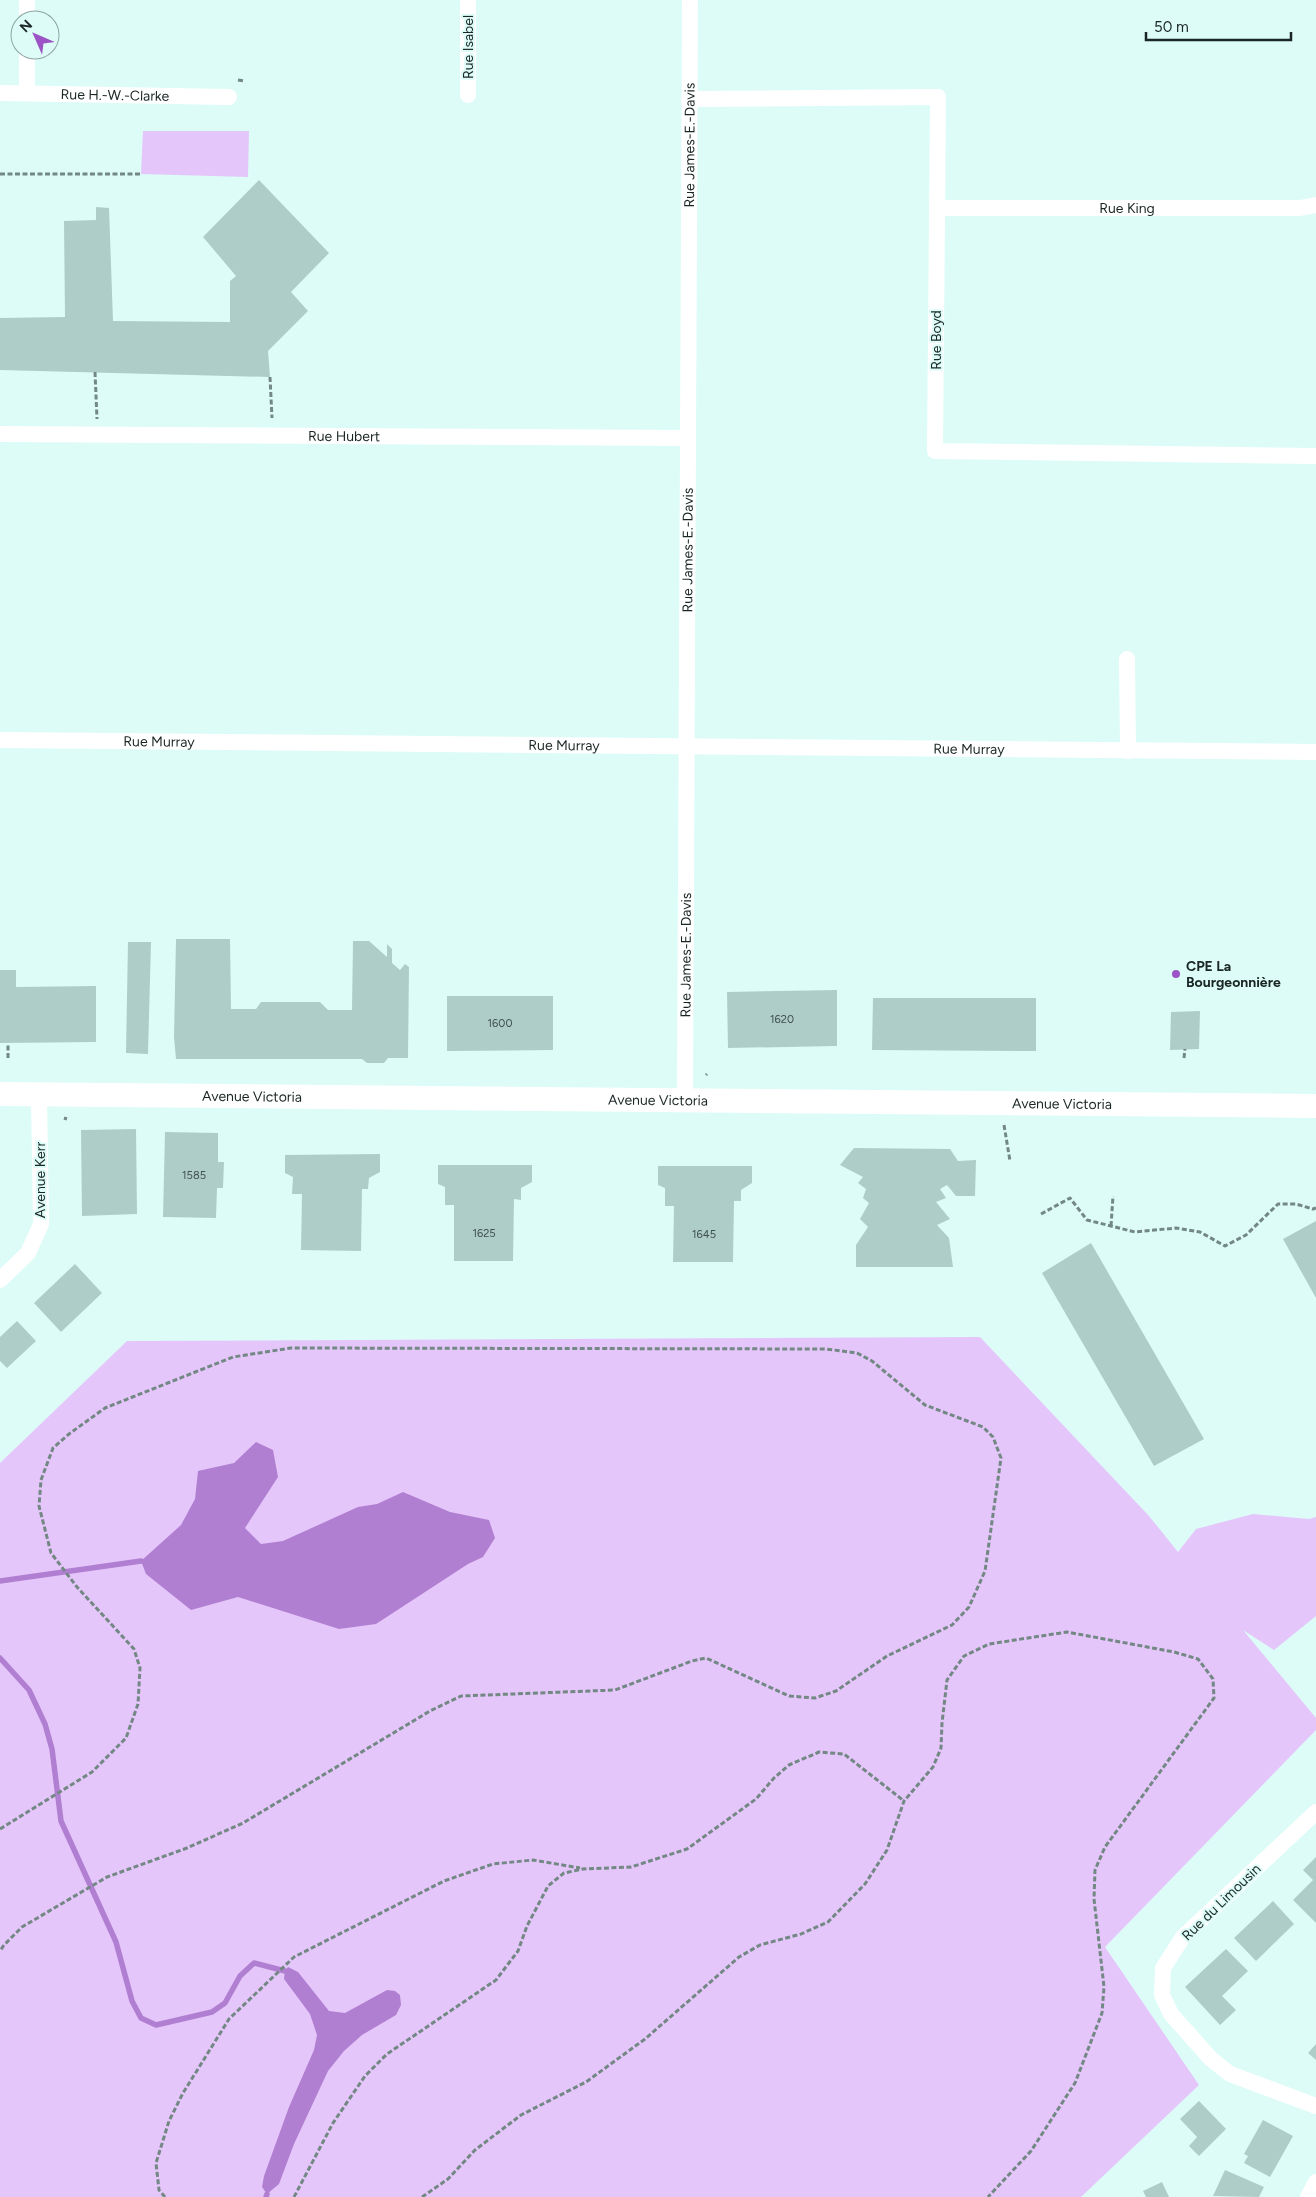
<svg xmlns="http://www.w3.org/2000/svg" width="1316" height="2197" font-family="Figtree,sans-serif">
<rect width="100%" height="100%" fill="#ddfcf7"/>
<g fill="#e5c6fa">
<polygon points="143,131 249,131 248,177 141,174"/>
<polygon points="980,1337 1149,1516 1178,1552 1196,1529 1253,1514 1309,1519 1316,1517 1316,1616 1274,1650 1243,1630 1316,1718 1316,1730 1105,1947 1199,2085 1081,2197 0,2197 0,1463 127,1341"/>
</g>
<g fill="#b17fd1">
<polygon points="256,1442 273,1450 278,1477 245,1528 261,1544 283,1541 358,1507 377,1504 403,1492 450,1512 489,1520 495,1538 483,1557 468,1564 376,1624 339,1629 238,1597 191,1610 146,1574 141,1561 181,1525 195,1499 198,1471 234,1463"/>
<polygon points="288,1967 298,1972 329,2011 345,2013 387,1990 395,1991 400,1995 401,2005 396,2015 362,2035 344,2051 328,2071 294,2144 279,2184 267,2194 262,2187 264,2176 289,2107 314,2050 317,2035 310,2014 284,1979 285,1971"/>
</g>
<g fill="none" stroke-linecap="round" stroke-linejoin="round">
<g stroke="#b17fd1" stroke-width="5.5">
<polyline points="0,1581 141,1561"/>
<polyline points="0,1658 29,1690 45,1724 52,1749 61,1821 116,1942 132,2001 141,2018 156,2025 212,2012 225,2003 240,1976 254,1963 285,1971"/>
<polyline points="266,2197 267,2194"/>
</g>
</g>
<g fill="#afcdc8">
<polygon points="259,180 329,253 291,292 308,311 268,351 270,377 0,370 0,318 65,317 64,221 96,220 96,207 109,208 113,321 230,322 230,281 236,276 203,237"/>
<polygon points="176,939 230,939 231,1009 256,1009 261,1002 320,1002 328,1010 352,1010 353,941 369,941 387,957 387,944 392,949 392,963 400,970 405,964 409,967 408,1058 388,1058 384,1063 367,1063 362,1059 176,1059 174,1037"/>
<polygon points="128,942 151,942 148,1054 126,1053"/>
<polygon points="0,970 16,970 16,987 96,986 96,1042 0,1043"/>
<polygon points="837,990 837,1046 728,1048 727,992"/>
<polygon points="447,996 553,996 553,1050 447,1051"/>
<polygon points="873,998 1036,998 1036,1051 872,1050"/>
<polygon points="1200,1011 1199,1049 1170,1050 1171,1012"/>
<polygon points="136,1129 137,1214 82,1216 81,1130"/>
<polygon points="165,1132 218,1133 218,1162 224,1162 223,1188 217,1188 216,1218 163,1217"/>
<polygon points="854,1148 950,1149 958,1161 976,1160 975,1196 956,1196 947,1185 940,1189 946,1198 936,1202 950,1219 937,1225 949,1238 953,1267 856,1267 856,1245 868,1227 860,1219 869,1203 863,1198 866,1189 858,1183 863,1177 840,1165"/>
<polygon points="380,1154 380,1172 369,1178 368,1189 362,1189 361,1251 301,1250 302,1194 292,1194 293,1177 285,1173 285,1155"/>
<polygon points="438,1165 532,1165 532,1182 521,1188 521,1200 514,1199 513,1261 454,1261 454,1205 445,1205 445,1187 438,1184"/>
<polygon points="658,1166 752,1166 752,1183 741,1190 741,1201 734,1201 733,1262 673,1262 674,1206 665,1206 665,1188 658,1185"/>
<polygon points="1316,1221 1316,1298 1283,1239"/>
<polygon points="1091,1243 1204,1439 1154,1466 1042,1273"/>
<polygon points="75,1264 102,1293 61,1332 34,1303"/>
<polygon points="17,1321 36,1341 7,1368 0,1361 0,1337"/>
<polygon points="1316,1857 1316,1923 1293,1900 1313,1880 1303,1870"/>
<polygon points="1273,1901 1294,1924 1256,1961 1234,1938"/>
<polygon points="1226,1949 1248,1971 1222,1996 1236,2010 1220,2025 1185,1987"/>
<polygon points="1316,2044 1316,2060 1308,2053"/>
<polygon points="1199,2101 1226,2129 1199,2156 1189,2146 1197,2137 1180,2119"/>
<polygon points="1263,2120 1293,2136 1270,2177 1244,2163 1248,2156 1244,2154"/>
<polygon points="1225,2170 1264,2187 1259,2197 1213,2196"/>
<polygon points="1162,2182 1169,2197 1146,2197 1143,2191"/>
</g>
<g fill="none" stroke-linecap="round" stroke-linejoin="round">
<g stroke="#738884" stroke-width="3" stroke-dasharray="5 2.5" stroke-linecap="butt">
<polyline points="238,80 244,81"/>
<polyline points="0,174 141,174"/>
<polyline points="95,372 97,419"/>
<polyline points="270,377 272,418"/>
<polyline points="8,1058 8,1043"/>
<polyline points="1184,1058 1185,1049"/>
<polyline points="706,1075 707,1074"/>
<polyline points="64,1118 67,1119"/>
<polyline points="1004,1125 1010,1161"/>
<polyline points="1041,1214 1070,1198 1087,1220 1135,1232 1176,1228 1200,1232 1225,1246 1246,1235 1278,1204 1296,1204 1313,1209 1316,1208"/>
<polyline points="1111,1226 1113,1196"/>
<polyline points="0,1829 92,1772 126,1738 138,1704 140,1668 134,1649 77,1587 51,1553 39,1506 41,1480 53,1448 69,1434 105,1408 233,1357 291,1348 826,1349 857,1353 872,1361 925,1405 983,1427 993,1437 1001,1458 985,1571 969,1607 952,1625 887,1656 836,1691 815,1698 789,1696 706,1658 692,1661 615,1690 461,1696 430,1711 243,1823 187,1848 107,1877 22,1927 4,1945 0,1951"/>
<polyline points="165,2197 159,2190 156,2163 169,2121 183,2093 229,2019 294,1957 444,1881 493,1864 533,1860 580,1868"/>
<polyline points="294,2197 333,2123 365,2076 387,2054 496,1980 518,1951 527,1926 548,1886 564,1873 583,1869 631,1867 687,1849 756,1799 774,1778 789,1765 819,1752 844,1754 904,1801"/>
<polyline points="422,2197 448,2179 475,2150 521,2115 586,2082 645,2039 739,1957 760,1945 801,1934 828,1922 865,1884 887,1850 904,1801 933,1767 941,1748 942,1723 947,1680 964,1656 989,1644 1067,1632 1174,1652 1198,1659 1213,1679 1214,1698 1105,1847 1095,1870 1094,1899 1104,1987 1102,2013 1075,2083 1031,2151 988,2197"/>
</g>
<g stroke="#fff" stroke-width="16">
<polyline points="468,0 468,95"/>
<polyline points="27,20 27,0"/>
<path id="s1" d="M0,93L229,97"/>
<polyline points="27,93 27,50"/>
<polyline points="689,99 938,97 935,451 1316,456"/>
<path id="s2" d="M937,208H1300L1316,205"/>
<path id="s3" d="M0,434L688,438"/>
<polyline points="1127,659 1128,751"/>
<path id="s4" d="M0,740L1316,752"/>
<path id="s5" d="M685,1100L690,0"/>
<polyline points="0,1280 28,1253 41,1224 39,1095"/>
<polyline points="1316,1812 1183,1937 1163,1968 1162,1995 1171,2014 1211,2059 1230,2074 1316,2106"/>
<polyline points="1308,2197 1316,2182"/>
</g>
<path stroke="#fff" stroke-width="24" id="s6" d="M0,1094L1316,1106"/>
</g>
<circle fill="#9c53c6" stroke="#ddfcf7" stroke-width="2" cx="1176" cy="974" r="5"/>
<g text-anchor="middle" stroke-width="4" stroke-linejoin="round" paint-order="stroke">
<g font-size="11" fill="#3f504d">
<text x="782" y="1023">1620</text>
<text x="500" y="1027">1600</text>
<text x="194" y="1179">1585</text>
<text x="484" y="1237">1625</text>
<text x="704" y="1238">1645</text>
</g>
<g font-size="14" fill="#1a2624" stroke="#ddfcf7">
<text transform="translate(468 47) rotate(-90)" y="5">Rue Isabel</text>
<text dy="5" stroke="none"><textPath href="#s1" startOffset="115">Rue H.-W.-Clarke</textPath></text>
<text dy="5" stroke="none"><textPath href="#s5" startOffset="955">Rue James-E.-Davis</textPath></text>
<text dy="5" stroke="none"><textPath href="#s2" startOffset="190">Rue King</textPath></text>
<text transform="translate(936 340) rotate(-90)" y="5">Rue Boyd</text>
<text dy="5" stroke="none"><textPath href="#s3" startOffset="344">Rue Hubert</textPath></text>
<text dy="5" stroke="none"><textPath href="#s5" startOffset="550">Rue James-E.-Davis</textPath></text>
<text dy="5" stroke="none"><textPath href="#s4" startOffset="159">Rue Murray</textPath></text>
<text dy="5" stroke="none"><textPath href="#s4" startOffset="564">Rue Murray</textPath></text>
<text dy="5" stroke="none"><textPath href="#s4" startOffset="969">Rue Murray</textPath></text>
<text dy="5" stroke="none"><textPath href="#s5" startOffset="145">Rue James-E.-Davis</textPath></text>
<text dy="5" stroke="none"><textPath href="#s6" startOffset="252">Avenue Victoria</textPath></text>
<text dy="5" stroke="none"><textPath href="#s6" startOffset="658">Avenue Victoria</textPath></text>
<text dy="5" stroke="none"><textPath href="#s6" startOffset="1062">Avenue Victoria</textPath></text>
<text transform="translate(40 1180) rotate(-90)" y="5">Avenue Kerr</text>
<text transform="translate(1221 1902) rotate(-44)" y="5">Rue du Limousin</text>
</g>
<g font-size="14" font-weight="bold" fill="#1a2624" stroke="#ddfcf7" text-anchor="start">
<text x="1186" y="971">CPE La<tspan x="1186" dy="16">Bourgeonnière</tspan></text>
</g>
</g>
<g transform="translate(35 35) rotate(315)"><circle r="24" fill="#ddfcf7" stroke="#8fa6a3"/>
<path d="M0-4L9 19L0 12L-9 19Z" fill="#9c53c6"/>
<text y="-8" font-size="14" font-weight="bold" text-anchor="middle" fill="#1a2624">N</text>
</g>
<path d="M1146 32v8h145v-8" fill="none" stroke="#1a2624" stroke-width="2.5"/>
<text x="1154" y="32" font-size="15" fill="#1a2624" stroke="#ddfcf7" stroke-width="4" paint-order="stroke">50 m</text>
</svg>
